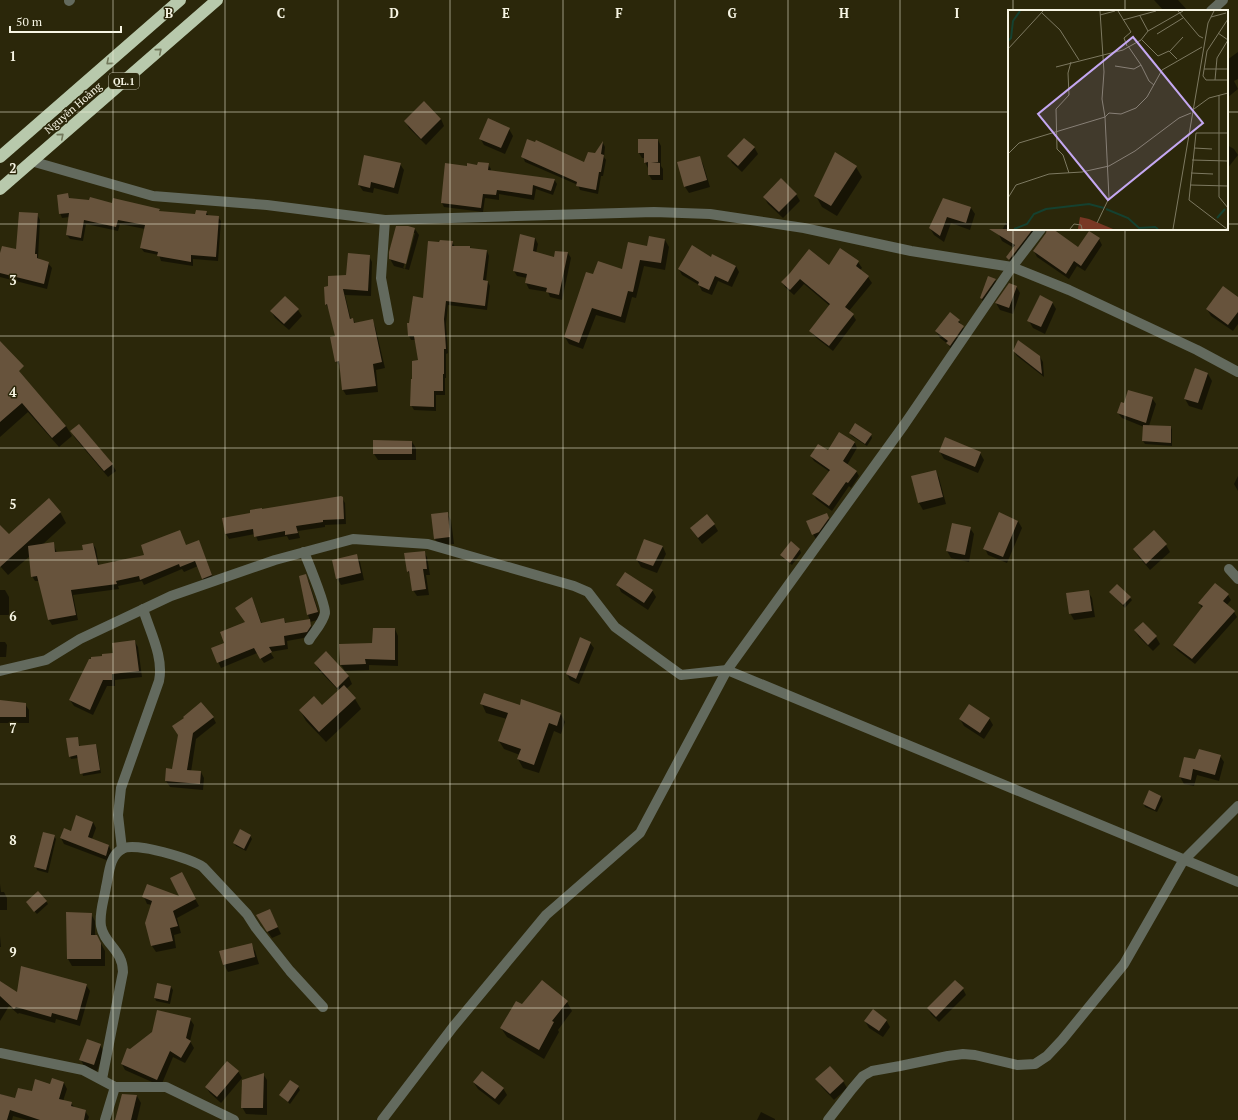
<svg xmlns="http://www.w3.org/2000/svg" width="1238" height="1120" font-family="'PT Serif',serif">
<rect width="100%" height="100%" fill="#2b270a"/>
<g fill="#0007" fill-rule="evenodd">
<polygon points="1154,0 1178,0 1188,11 1164,11"/>
<polygon points="1238,52 1238,79 1234,81 1238,89 1227,98 1227,60"/>
<polygon points="441,119 444,126 426,145 409,128 405,121"/>
<polygon points="509,129 513,136 505,154 484,145 480,138"/>
<polygon points="658,140 661,146 661,166 663,169 663,180 652,180 649,175 648,168 645,162 645,158 642,158 639,153"/>
<polygon points="603,143 605,147 604,157 606,160 603,176 601,176 598,194 580,190 578,185 525,162 523,157 585,163 596,154"/>
<polygon points="1227,145 1234,149 1238,155 1227,169"/>
<polygon points="754,147 758,154 742,172 732,163 729,156"/>
<polygon points="699,157 703,164 710,187 689,193 685,187"/>
<polygon points="400,164 404,170 398,194 374,188 373,193 363,191 359,185"/>
<polygon points="488,164 491,169 490,172 554,179 557,184 553,195 536,189 534,200 499,194 499,200 485,198 483,212 444,207 442,203 467,167"/>
<polygon points="856,167 862,177 837,216 822,207 816,196"/>
<polygon points="68,194 70,199 159,210 160,212 196,215 206,212 209,216 218,217 221,221 218,261 193,259 193,266 161,261 159,255 144,252 141,248 145,229 120,224 118,231 86,224 83,241 70,239 67,235 70,217 62,218 60,213"/>
<polygon points="796,194 800,201 783,218 768,204 764,197"/>
<polygon points="944,199 971,208 975,214 970,230 951,223 944,242 934,235 930,228"/>
<polygon points="37,214 40,220 38,258 48,263 52,268 47,289 0,277 0,258 17,251"/>
<polygon points="1009,218 1009,229 1042,229 1011,263 1008,257 1014,248 1002,241 999,235"/>
<path d="M415,229L419,235L409,270L394,266L390,259ZM413,233H415L405,269H403Z"/>
<polygon points="1046,229 1051,229 1078,249 1099,239 1102,245 1085,271 1077,266 1069,279 1037,257 1034,251 1047,233 1048,229"/>
<polygon points="535,238 538,244 536,253 555,259 568,253 571,258 562,300 550,297 548,292 529,289 526,283 527,278 517,276 514,271"/>
<polygon points="665,240 669,247 665,270 644,266 636,298 632,297 625,323 596,315 583,349 569,344 565,337 594,276 622,270 648,247"/>
<polygon points="429,242 452,242 455,247 470,247 471,249 487,251 489,256 486,281 488,282 490,286 487,310 448,305 446,324 448,353 446,354 446,378 445,378 445,395 436,395 436,411 414,410 411,405 419,361 415,340 411,340 409,336 410,324 424,299"/>
<polygon points="369,256 372,262 371,296 345,295 351,320 353,319 355,323 372,320 375,326 385,368 376,370 378,392 346,395 343,390 340,367 336,361 336,337 329,310 326,304 329,287 347,276"/>
<polygon points="711,258 736,266 739,272 732,287 718,281 712,295 702,291 699,285 682,275 679,269"/>
<polygon points="858,262 862,268 860,270 868,277 872,283 849,311 853,315 856,320 833,351 814,336 811,331 830,306 804,284 794,295 785,287 782,282 829,266"/>
<polygon points="995,280 999,286 985,305 981,298"/>
<polygon points="1016,286 1020,293 1013,314 1000,310 996,303"/>
<polygon points="1238,298 1238,324 1233,331 1211,316 1207,309"/>
<polygon points="1052,302 1056,309 1045,334 1033,328 1029,321"/>
<polygon points="298,310 302,316 289,330 275,318 271,311"/>
<polygon points="959,321 967,334 951,349 948,344 940,338 936,331"/>
<polygon points="1014,351 1040,357 1043,362 1044,377 1017,356"/>
<polygon points="1195,370 1208,374 1212,381 1202,410 1189,406 1185,399"/>
<polygon points="0,380 66,426 72,436 59,447 28,412 0,437"/>
<polygon points="1152,398 1156,404 1149,426 1171,427 1172,430 1172,446 1145,444 1143,441 1144,427 1122,418 1118,413 1124,404"/>
<polygon points="71,431 112,464 116,471 108,477 75,438"/>
<polygon points="850,433 871,435 872,438 867,446 852,436"/>
<polygon points="840,434 855,443 857,448 847,465 856,471 859,476 851,488 849,486 832,511 816,499 814,494 830,472 814,461 811,456 828,452"/>
<polygon points="412,442 416,448 416,460 378,460 374,454"/>
<polygon points="940,452 980,453 984,460 978,473 944,459"/>
<polygon points="936,471 939,478 946,504 923,510 919,503 912,477"/>
<polygon points="1238,476 1238,491 1234,484"/>
<polygon points="342,498 345,503 346,524 325,525 325,527 298,531 300,538 289,540 287,536 258,541 255,534 229,539 226,534 251,514 262,510"/>
<polygon points="60,512 66,523 42,545 53,543 57,553 84,551 93,544 96,549 99,566 186,546 201,547 214,580 205,583 198,566 184,572 182,569 144,585 142,581 118,586 119,589 73,595 78,620 52,625 49,620 39,581 35,581 32,576 30,556 8,575 0,566 0,535 9,536"/>
<polygon points="447,513 451,520 454,544 439,545 435,539"/>
<polygon points="826,515 830,521 817,541 813,534"/>
<polygon points="1018,521 1022,528 1007,563 988,555 985,549"/>
<polygon points="714,524 718,531 702,544 691,529"/>
<polygon points="970,528 974,534 969,562 951,558 947,551"/>
<polygon points="1154,531 1166,545 1170,552 1150,570 1138,556 1134,549"/>
<polygon points="645,540 663,547 666,554 657,573 641,567 637,560"/>
<polygon points="791,543 800,550 801,553 792,565 783,558 781,555"/>
<polygon points="424,552 427,557 430,575 426,575 429,595 417,596 413,590 411,578 408,571"/>
<polygon points="356,555 360,562 364,580 341,585 337,578"/>
<polygon points="305,575 309,582 321,619 310,622 313,631 309,637 287,641 288,649 270,652 274,658 264,663 257,653 221,668 212,649 225,644 246,622 252,598 262,624 284,619 286,624 310,620 308,615"/>
<polygon points="618,585 652,590 656,597 648,610 621,592"/>
<polygon points="0,590 5,590 9,597 9,615 0,615"/>
<polygon points="1088,592 1092,598 1095,617 1074,620 1070,613"/>
<polygon points="1111,593 1130,598 1132,600 1125,608"/>
<polygon points="1228,595 1231,600 1226,606 1234,612 1237,617 1195,664 1177,650 1174,645 1202,608 1199,603"/>
<polygon points="1143,623 1156,637 1160,644 1153,651 1139,637 1135,631"/>
<polygon points="395,629 398,636 398,666 369,665 369,670 345,671 341,665"/>
<polygon points="580,639 590,643 594,648 579,684 570,680 567,674"/>
<polygon points="0,642 5,642 7,645 6,657 0,657"/>
<polygon points="135,642 138,647 142,677 115,680 115,686 107,686 93,715 74,706 70,700 114,654"/>
<polygon points="326,653 349,677 352,684 346,689 355,699 361,709 326,742 306,721 300,710 322,707 339,691 319,670 315,663"/>
<polygon points="0,701 25,704 29,710 29,723 0,723"/>
<polygon points="482,704 520,706 561,714 565,722 561,734 554,731 539,773 523,768 518,759 520,755 504,749 499,741 507,719 486,713"/>
<polygon points="213,717 216,723 196,739 191,772 201,772 204,778 203,790 170,787 166,781 173,770 179,736"/>
<polygon points="989,718 993,725 984,739 964,726 960,719"/>
<polygon points="77,738 80,747 96,745 97,748 101,773 83,776 79,758 71,759 70,756"/>
<polygon points="1220,756 1224,762 1219,781 1197,775 1194,786 1184,784 1180,777 1196,761"/>
<polygon points="1161,796 1163,800 1157,812 1145,807 1144,804"/>
<polygon points="93,822 96,828 92,839 109,846 112,852 109,861 64,844 61,838 71,832"/>
<polygon points="54,836 56,839 48,873 37,870 36,867"/>
<polygon points="250,836 252,839 246,851 236,846 234,843"/>
<polygon points="185,880 199,906 177,918 181,933 174,935 176,948 156,952 152,946 146,923 152,905 147,904 144,897 181,897"/>
<polygon points="0,884 1,892 4,892 7,898 7,910 0,910"/>
<polygon points="46,901 48,904 37,914 27,903"/>
<polygon points="91,914 95,921 95,936 97,936 105,951 105,966 72,966 68,959"/>
<polygon points="273,917 281,934 272,938 261,922"/>
<polygon points="0,936 1,947 0,947"/>
<polygon points="251,944 255,951 259,964 228,972 224,965"/>
<polygon points="157,984 171,987 173,990 170,1004 156,1001 155,998"/>
<polygon points="86,985 90,991 80,1026 56,1019 55,1023 19,1013 18,1014 9,1006 0,1021 0,987 18,993"/>
<polygon points="963,989 966,995 939,1022 931,1014 928,1008"/>
<polygon points="567,1002 572,1011 558,1030 559,1032 544,1059 507,1037 501,1028 522,1006"/>
<polygon points="190,1019 194,1025 190,1041 194,1048 185,1063 173,1057 161,1086 125,1070 122,1064 130,1051"/>
<polygon points="886,1020 890,1027 883,1037 869,1028 865,1021"/>
<polygon points="100,1045 104,1052 97,1071 84,1066 81,1060"/>
<polygon points="238,1071 242,1078 221,1103 210,1093 206,1087"/>
<polygon points="263,1074 267,1080 267,1115 246,1114 242,1107"/>
<polygon points="817,1079 843,1081 847,1088 834,1100 821,1086"/>
<polygon points="290,1081 298,1087 300,1090 290,1104 280,1095"/>
<polygon points="64,1083 67,1089 63,1101 71,1103 75,1108 85,1111 89,1117 88,1120 27,1120 13,1116 12,1120 0,1120 0,1094 16,1099 50,1085"/>
<polygon points="474,1083 503,1088 507,1095 499,1105 478,1089"/>
<polygon points="137,1096 141,1103 137,1120 117,1120"/>
<polygon points="761,1112 775,1119 775,1120 757,1120"/>
</g>
<g fill="#67533c">
<polygon points="424,101 441,119 421,139 404,121"/>
<polygon points="488,118 510,128 501,148 479,139"/>
<polygon points="744,138 755,147 738,166 727,156"/>
<polygon points="527,139 535,142 536,140 584,162 588,152 595,153 603,141 601,154 604,155 601,172 599,172 596,190 576,186 577,182 521,157"/>
<polygon points="638,139 658,139 658,162 651,162 660,163 660,175 648,175 648,162 644,163 644,153 638,153"/>
<polygon points="835,152 857,166 831,206 814,196"/>
<polygon points="364,155 401,163 394,188 371,182 370,188 358,185"/>
<polygon points="700,156 707,180 684,187 677,162"/>
<polygon points="478,162 489,163 488,170 555,179 551,191 533,185 532,195 497,190 496,195 483,194 481,208 441,203 445,163 467,166 467,163 477,165"/>
<polygon points="781,178 797,194 779,212 763,197"/>
<polygon points="68,193 69,198 89,200 90,197 112,203 113,198 160,209 159,211 195,214 196,210 207,211 206,215 219,216 216,257 191,255 191,262 157,256 158,252 140,248 145,225 118,220 116,227 84,220 81,238 66,235 69,213 59,214 57,195"/>
<polygon points="943,198 971,207 966,223 947,217 940,236 929,228"/>
<polygon points="19,212 38,213 35,254 37,254 37,258 49,262 44,284 0,273 0,253 2,246 16,249"/>
<polygon points="396,226 408,226 415,228 406,264 389,259 389,252"/>
<polygon points="989,229 1033,229 1009,260 1006,257 1015,245"/>
<polygon points="1047,229 1053,229 1078,247 1089,231 1100,238 1081,266 1074,261 1066,274 1033,251 1046,233"/>
<polygon points="520,234 535,238 533,251 554,257 555,251 568,252 559,295 546,292 547,288 525,283 527,274 513,271"/>
<polygon points="649,236 665,239 661,263 640,260 633,292 628,291 621,317 592,308 579,343 564,337 586,272 593,274 598,261 622,269 628,242 647,246"/>
<polygon points="440,240 453,241 452,246 470,246 470,248 487,250 483,280 488,281 485,306 446,301 444,319 446,349 444,349 444,374 443,374 443,391 434,391 434,407 410,406 411,379 412,379 412,361 418,360 414,336 408,336 407,323 409,323 413,296 423,298 428,241 439,242"/>
<polygon points="692,245 711,257 712,254 736,266 728,282 715,276 709,290 698,285 699,282 678,269"/>
<polygon points="840,248 859,261 856,266 869,276 845,307 854,314 829,346 809,331 830,304 800,279 790,290 781,282 790,273 809,249 829,265"/>
<polygon points="348,253 370,255 368,291 343,289 350,319 353,318 354,323 373,319 382,362 373,364 376,386 342,390 339,361 335,362 330,337 335,336 327,304 325,305 324,287 328,286 328,276 346,275"/>
<polygon points="988,276 996,279 982,299 980,298"/>
<polygon points="1009,283 1017,286 1009,308 995,303"/>
<polygon points="1223,286 1238,297 1238,312 1228,325 1206,309"/>
<polygon points="1040,295 1053,302 1041,327 1027,321"/>
<polygon points="285,296 299,309 284,324 270,311"/>
<polygon points="950,312 960,320 958,322 964,326 950,346 946,343 948,341 935,331"/>
<polygon points="1018,340 1040,356 1042,374 1013,351"/>
<polygon points="0,341 24,366 19,371 66,426 52,438 22,403 0,422"/>
<polygon points="1195,368 1208,373 1198,403 1184,399"/>
<polygon points="1128,390 1153,397 1146,423 1117,413 1121,402 1124,403"/>
<polygon points="855,423 872,434 865,444 849,433"/>
<polygon points="79,424 113,464 104,471 70,431"/>
<polygon points="1143,425 1171,426 1171,443 1142,441"/>
<polygon points="839,432 855,442 843,461 857,471 848,483 846,482 829,506 812,494 830,470 810,456 818,444 828,450"/>
<polygon points="945,437 981,452 975,467 939,452"/>
<polygon points="373,440 412,441 412,454 373,454"/>
<polygon points="936,470 943,497 918,503 911,476"/>
<polygon points="341,496 343,497 344,519 323,520 323,522 296,526 298,533 285,535 285,531 254,537 253,529 225,534 222,518 250,513 250,510 262,508 262,509"/>
<polygon points="49,498 61,512 0,567 0,525 9,534"/>
<polygon points="448,512 450,537 434,539 431,514"/>
<polygon points="999,512 1018,521 1003,557 983,549"/>
<polygon points="827,513 829,518 819,532 812,535 806,521"/>
<polygon points="707,514 715,524 698,538 690,528"/>
<polygon points="952,523 971,527 965,555 946,551"/>
<polygon points="180,530 186,545 199,540 212,575 202,579 195,561 180,567 179,564 140,580 139,576 116,581 117,584 71,590 76,615 48,620 37,576 31,577 28,546 54,542 55,552 83,550 82,545 93,543 98,565 144,555 141,545"/>
<polygon points="1154,530 1167,544 1146,564 1133,549"/>
<polygon points="644,539 663,546 653,566 636,560"/>
<polygon points="791,541 800,549 790,563 780,555"/>
<polygon points="425,551 427,569 423,569 426,589 412,591 409,571 407,572 404,553"/>
<polygon points="357,554 361,573 336,579 332,560"/>
<polygon points="625,572 653,590 644,603 616,585"/>
<polygon points="306,574 318,612 307,615 299,576"/>
<polygon points="1215,583 1229,594 1223,601 1235,611 1192,659 1173,645 1203,606 1198,603"/>
<polygon points="1117,584 1131,597 1123,605 1109,592"/>
<polygon points="1089,590 1092,611 1069,614 1066,593"/>
<polygon points="252,597 261,623 284,618 285,623 310,619 311,626 307,632 284,636 285,645 269,647 272,652 260,659 254,648 217,663 211,648 224,643 220,632 245,622 235,608"/>
<polygon points="1143,622 1157,636 1148,645 1134,630"/>
<polygon points="373,628 395,628 395,660 365,659 366,664 340,665 339,644 372,643"/>
<polygon points="580,637 591,642 576,679 566,674"/>
<polygon points="135,640 139,671 112,674 112,680 103,680 90,710 69,700 89,659 91,659 91,657 102,656 102,654 113,653 112,643"/>
<polygon points="326,651 349,676 337,688 314,663"/>
<polygon points="344,685 356,698 319,732 299,710 314,696 322,705"/>
<polygon points="484,693 520,705 521,699 561,713 557,726 549,723 534,765 517,759 521,749 498,741 508,713 480,704"/>
<polygon points="0,700 26,703 26,717 0,717"/>
<polygon points="201,702 214,717 193,733 187,770 201,771 200,784 165,781 166,768 172,769 178,735 172,726 184,718 183,717"/>
<polygon points="969,704 990,718 980,733 959,719"/>
<polygon points="78,737 79,746 96,744 100,770 80,774 77,755 69,757 66,738"/>
<polygon points="1199,749 1221,755 1215,775 1193,769 1191,780 1179,777 1184,757 1195,759"/>
<polygon points="1149,790 1161,796 1155,810 1143,804"/>
<polygon points="76,815 93,822 88,837 109,845 106,856 60,838 64,828 71,831"/>
<polygon points="240,829 251,835 244,849 233,843"/>
<polygon points="43,832 55,835 46,870 34,867"/>
<polygon points="182,872 196,899 173,911 178,926 170,928 173,941 151,946 145,923 152,901 142,897 147,884 179,896 170,878"/>
<polygon points="38,891 47,901 34,912 26,902"/>
<polygon points="270,909 278,927 267,932 256,915"/>
<polygon points="66,912 92,913 91,935 97,935 101,943 101,959 67,959"/>
<polygon points="252,943 255,957 223,965 219,951"/>
<polygon points="21,966 87,984 77,1020 52,1013 51,1017 16,1007 14,1009 0,996 0,981 17,992"/>
<polygon points="542,980 568,1001 552,1021 554,1022 539,1050 500,1028 516,1001 522,1004"/>
<polygon points="955,980 964,988 936,1017 927,1008"/>
<polygon points="157,983 171,986 168,1001 154,998"/>
<polygon points="873,1009 887,1020 879,1031 864,1021"/>
<polygon points="157,1010 191,1018 186,1038 191,1041 181,1058 170,1051 157,1080 121,1064 127,1048 130,1049 152,1032"/>
<polygon points="87,1039 101,1044 94,1065 79,1060"/>
<polygon points="227,1061 239,1071 217,1097 205,1087"/>
<polygon points="830,1066 844,1081 830,1094 815,1079"/>
<polygon points="482,1071 504,1088 495,1099 473,1082"/>
<polygon points="264,1073 263,1108 241,1108 242,1080"/>
<polygon points="52,1078 64,1082 59,1099 72,1102 71,1106 86,1110 84,1120 40,1120 10,1110 7,1120 0,1120 0,1094 15,1098 18,1088 32,1091 35,1079 50,1084"/>
<polygon points="290,1080 299,1086 288,1102 279,1095"/>
<polygon points="122,1094 137,1095 131,1120 115,1120"/>
</g>
<g fill="none" stroke-linecap="round" stroke-linejoin="round">
<g stroke="#636a5e" stroke-width="10">
<polyline points="69,1 70,0"/>
<polyline points="1211,11 1223,0"/>
<polyline points="31,161 153,196 267,205 385,220 654,212 710,214 804,228 911,251 1012,267 1069,290 1197,350 1238,372"/>
<polyline points="385,220 381,278 389,320"/>
<path d="M304,552C308,562 326,605 325,613C323,623 314,632 309,640"/>
<polyline points="1229,569 1238,579"/>
<polyline points="0,671 46,660 80,639 171,596 275,560 353,539 428,544 574,586 588,592 615,627 681,675 727,670 1238,882"/>
<path d="M122,849L118,815L121,788L159,681C164,657 150,632 143,609"/>
<polyline points="0,1053 83,1070 115,1087 166,1087 234,1120"/>
<path d="M102,1079L123,972C123,950 104,944 101,926C99,913 104,900 106,887C109,875 109,856 122,849C134,841 192,859 203,867L247,914L256,928L290,971L323,1007"/>
<polyline points="105,1120 115,1087"/>
<polyline points="382,1120 453,1027 546,915 640,833 727,670 904,425 1012,267 1041,229"/>
<polyline points="828,1120 852,1089 863,1076 872,1071 900,1066 948,1056 963,1054 975,1055 1017,1065 1035,1064 1047,1056 1062,1040 1124,964 1183,861 1238,806"/>
</g>
<g stroke="#b8c9ac" stroke-width="12">
<polyline points="0,157 180,0"/>
<polyline points="0,189 217,0"/>
</g>
</g>
<defs><path id="oneway-chevron" d="M-2-3.5L2.5 0L-2 3.5" fill="none" stroke-width="1.6" stroke-linecap="round" stroke-linejoin="round"/></defs>
<g stroke="#72785b">
<use href="#oneway-chevron" transform="translate(159 51) rotate(-41)"/>
<use href="#oneway-chevron" transform="translate(109 62) rotate(139)"/>
<use href="#oneway-chevron" transform="translate(61 136) rotate(-41)"/>
</g>
<path fill="none" stroke="#f7f5e4" stroke-width="1" stroke-opacity="0.55" d="M113,0V1120M225,0V1120M338,0V1120M450,0V1120M563,0V1120M675,0V1120M788,0V1120M900,0V1120M1013,0V11M1125,0V11M0,112H1009M1227,112H1238M0,224H1009M1227,224H1238M1013,229V1120M1125,229V1120M0,336H1238M0,448H1238M0,560H1238M0,672H1238M0,784H1238M0,896H1238M0,1008H1238"/>
<g text-anchor="middle" stroke-width="3" stroke-linejoin="round" paint-order="stroke">
<rect fill="#2b270a" stroke="#bab7a3" stroke-width="1" x="109" y="73" width="30" height="16" rx="3"/>
<g font-size="10" font-weight="bold" fill="#f7f5e4">
<text x="124" y="85">QL.1</text>
</g>
<g font-size="11" fill="#f7f5e4" stroke="#2b270a">
<text transform="translate(73 108) rotate(-41)" y="4">Nguyễn Hoàng</text>
</g>
</g>
<g transform="translate(1008 10)">
<rect width="220" height="220" fill="#2b270a"/>
<path d="M72,207L81,209L105,219H70Z" fill="#793825"/>
<path fill="none" stroke="#154130" stroke-width="2" d="M0,31L3,28L5,11L12,1M98,199L120,208L131,218L147,217L150,219M209,208L217,199M6,219L19,214L26,204L38,199L81,194L96,198"/>
<path fill="none" stroke="#7d7961" stroke-width="1" d="M110,1L123,22L116,28L119,36M170,1L191,26L195,28M34,3L52,20L71,50M92,5L107,1M132,6L140,21M203,7L218,3M220,9L199,41L195,66L198,70H220M115,10L148,1M210,23L220,30M149,24L175,8M134,30L150,46L161,41L169,49M0,39L35,1M162,41L175,27M133,55L141,71L146,75M107,56L126,59L133,55L120,36M48,57L115,40L133,30L140,21L175,1M196,59H220M207,70L209,48L220,30M211,85V187L220,198M186,99L201,88L220,83M186,138L204,139M0,144L11,133L97,107L101,103L113,104L128,98L139,87L154,60L194,37M184,150L220,151M61,163L55,145L49,139L48,99L61,85L60,63L63,52M183,163L205,164M182,175L220,176M0,188L8,175L41,164L74,162L101,156L127,141L171,108L183,103M89,213L101,188L97,107L94,89L96,62L92,1M62,219L66,214L73,215L74,219M165,219L200,13L206,1M219,219L181,190L188,123H220"/>
<path fill="#c4a7f1" fill-opacity="0.15" stroke="#c4a7f1" stroke-width="2" d="M125,27L195,113L100,190L30,104Z"/>
<rect width="220" height="220" fill="none" stroke="#f7f5e4" stroke-width="2"/>
</g>
<g font-size="13" text-anchor="middle" font-weight="bold" fill="#f7f5e4" stroke="#2b270a" stroke-width="3" stroke-linejoin="round" paint-order="stroke">
<text x="169" y="18">B</text>
<text x="281" y="18">C</text>
<text x="394" y="18">D</text>
<text x="506" y="18">E</text>
<text x="619" y="18">F</text>
<text x="732" y="18">G</text>
<text x="844" y="18">H</text>
<text x="957" y="18">I</text>
<text x="13" y="61">1</text>
<text x="13" y="173">2</text>
<text x="13" y="285">3</text>
<text x="13" y="397">4</text>
<text x="13" y="509">5</text>
<text x="13" y="621">6</text>
<text x="13" y="733">7</text>
<text x="13" y="845">8</text>
<text x="13" y="957">9</text>
</g>
<path d="M10 26v6h111v-6" fill="none" stroke="#f7f5e4" stroke-width="2"/>
<text x="16" y="26" font-size="12" fill="#f7f5e4" stroke="#2b270a" stroke-width="3" paint-order="stroke">50 m</text>
</svg>
